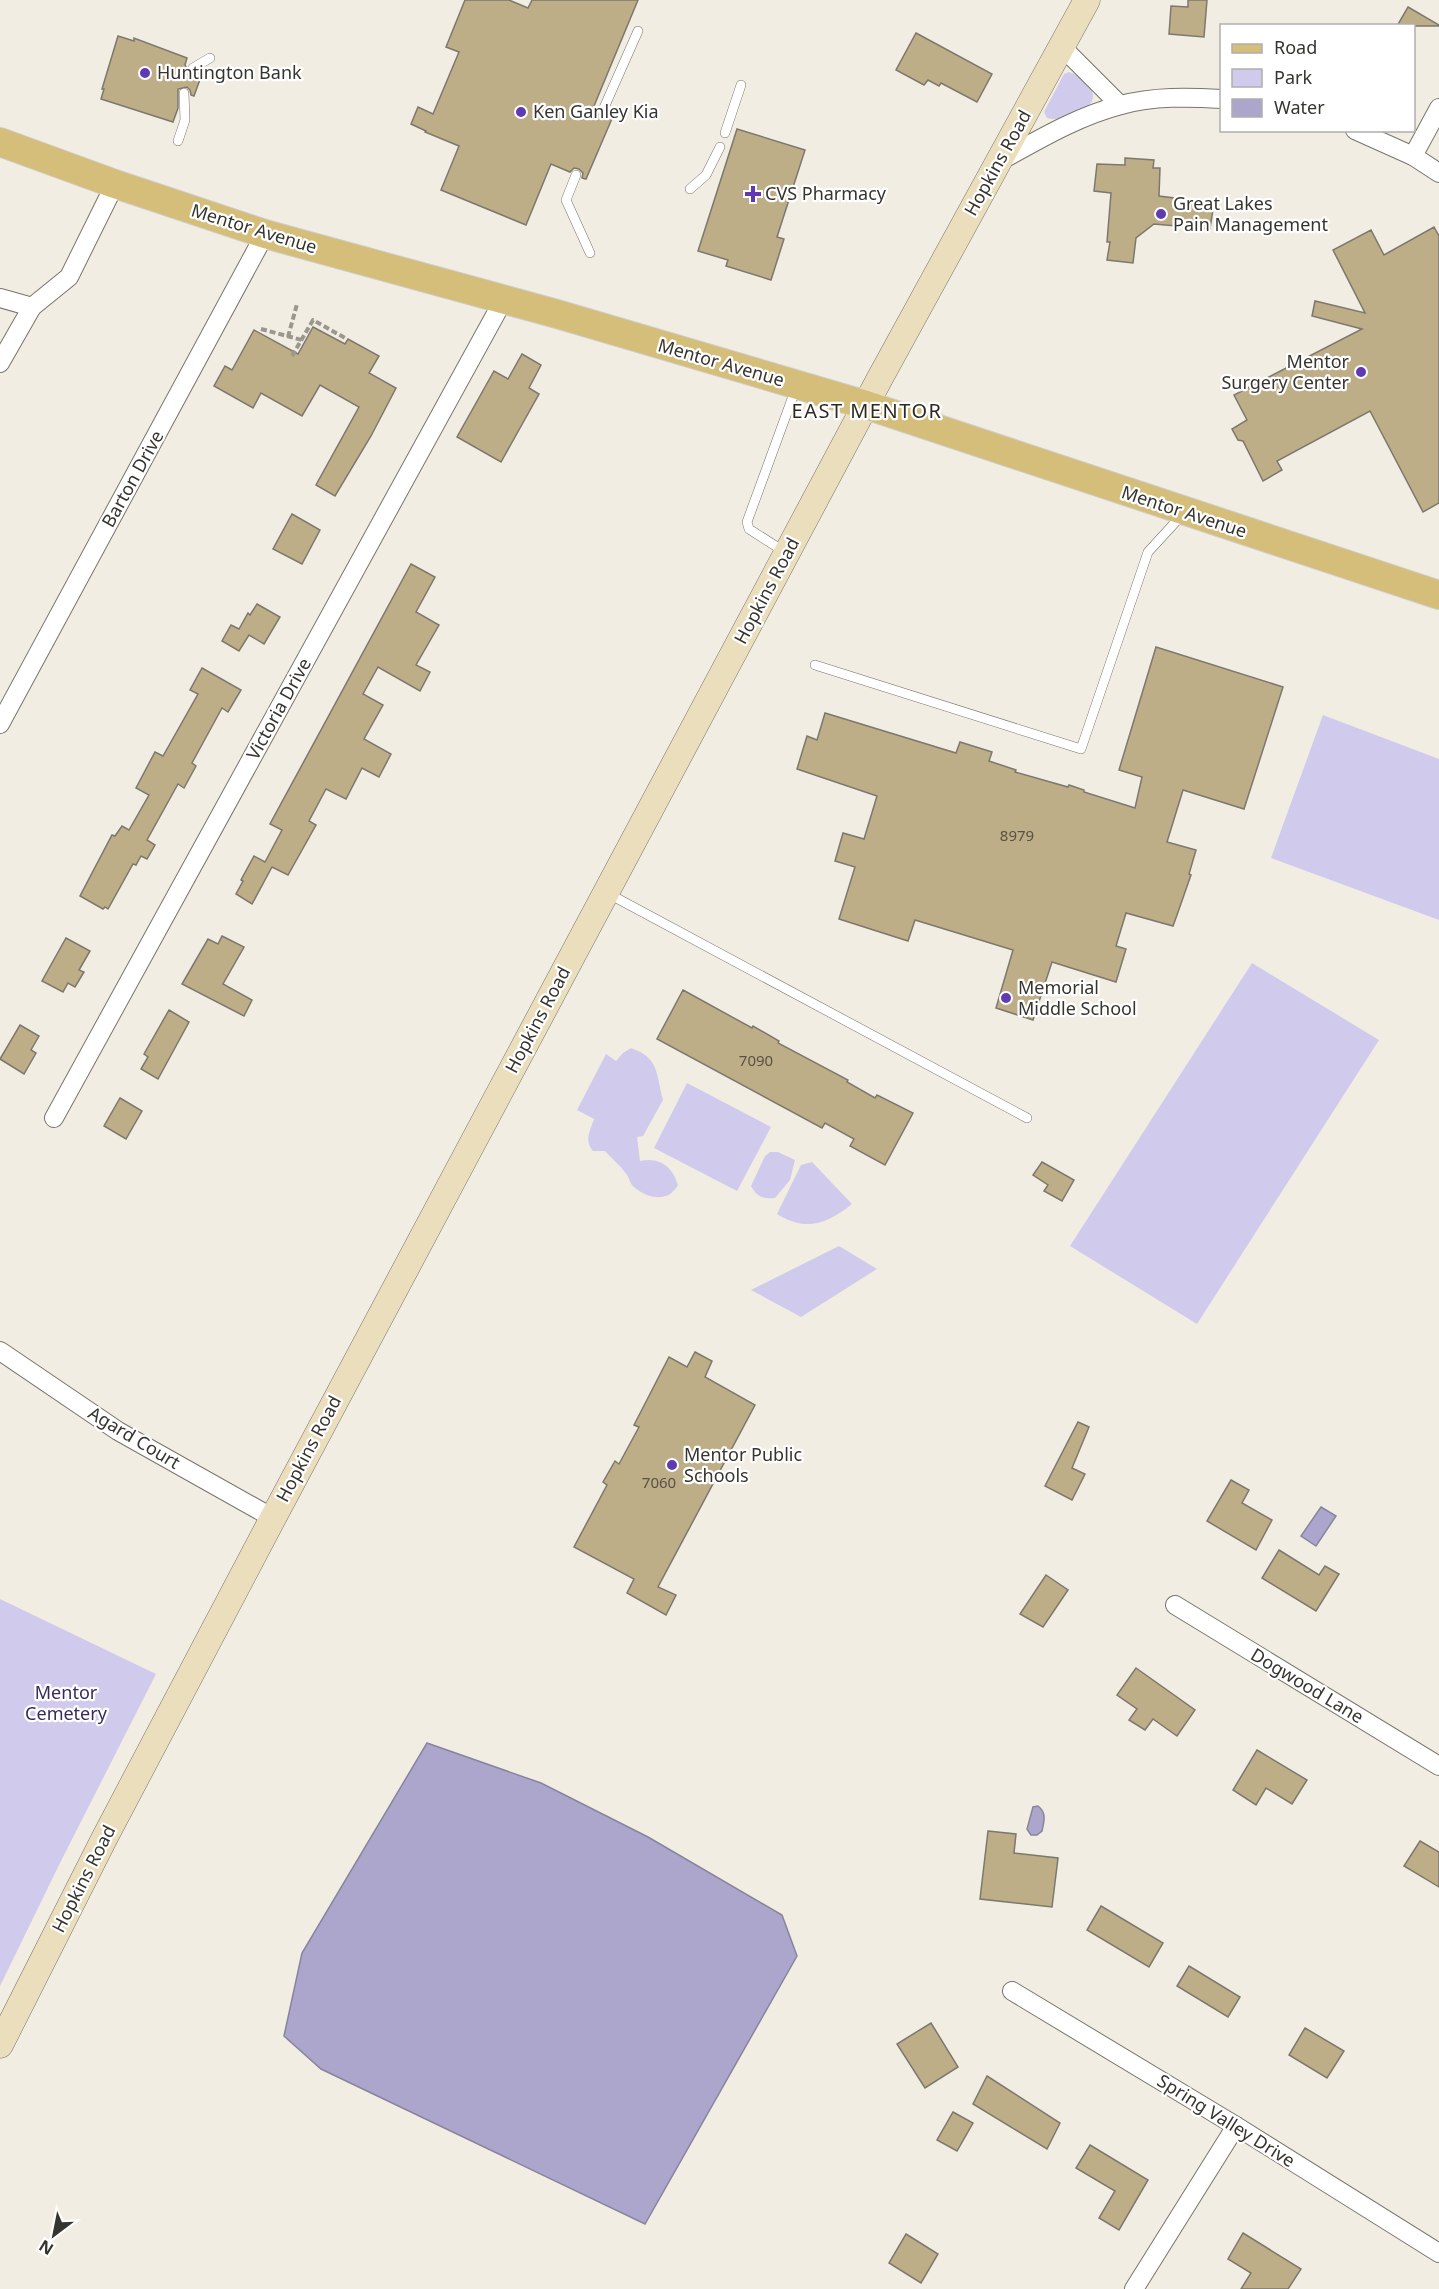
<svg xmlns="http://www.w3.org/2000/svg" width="1439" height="2289" font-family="'Noto Sans',sans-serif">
<rect width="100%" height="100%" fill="#f2ede2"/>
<g fill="#d0cbec">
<path d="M1069,72C1082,76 1103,93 1088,106C1084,110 1076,112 1070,114C1063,117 1056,121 1047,118L1044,112L1064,74Z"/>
<polygon points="1323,715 1439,759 1439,920 1271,858"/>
<polygon points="1252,963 1379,1040 1197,1324 1070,1246"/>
<path d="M631,1048C660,1058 656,1075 663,1100L643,1136L637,1137L640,1161C660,1157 672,1166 678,1185C668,1203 648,1199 634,1187C630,1184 630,1180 627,1175C621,1166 612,1159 605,1151H593C584,1140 590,1131 594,1119L577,1110L606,1054L616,1061L623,1053Z"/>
<polygon points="687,1083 771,1127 737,1191 654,1148"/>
<path d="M770,1152H778L795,1160L790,1180L775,1198C763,1199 757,1197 751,1186L765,1156Z"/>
<path d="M812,1162L852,1204C827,1224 806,1232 777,1214L801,1165Z"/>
<polygon points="839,1246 877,1269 801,1317 751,1290"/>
<polygon points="0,1599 156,1674 60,1863 0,1986"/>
</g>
<g fill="#aca6cc" stroke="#88849d" stroke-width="1.5">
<polygon points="1321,1507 1336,1516 1316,1546 1301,1536"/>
<polygon points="427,1743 541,1783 648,1837 782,1915 797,1956 645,2224 321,2069 284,2036 302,1953"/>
<path d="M1038,1806C1047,1813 1044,1821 1042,1831L1037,1835H1031L1027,1829L1033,1807Z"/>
</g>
<g fill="#beae88" stroke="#7c786e" stroke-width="1.5">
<polygon points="465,0 509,0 528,8 532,0 638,0 594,106 597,107 597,113 601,116 606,116 609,112 614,114 586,179 582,178 583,173 579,169 574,168 570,172 551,164 526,225 441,190 459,146 425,132 426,131 411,124 418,107 433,114 459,52 446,47"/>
<polygon points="1188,0 1207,0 1204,37 1169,34 1171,6 1188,7"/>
<polygon points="1408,7 1439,25 1439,26 1397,26"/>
<polygon points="916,33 992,74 977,102 941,83 939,86 928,80 924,85 896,70"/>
<polygon points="118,36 134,41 134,38 187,58 185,65 190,74 203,71 194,96 191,95 190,90 187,87 178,89 178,108 173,122 101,99 104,89 102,89"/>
<polygon points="737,129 805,150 777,237 784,239 771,280 726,266 728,260 698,251"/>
<polygon points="1125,158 1154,160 1153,168 1160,168 1159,196 1214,203 1210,229 1154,224 1136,238 1133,263 1107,260 1110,242 1107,242 1111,193 1094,191 1097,164 1125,165"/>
<polygon points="1434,227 1439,236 1439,503 1423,512 1370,411 1277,461 1282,470 1263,481 1243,441 1238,440 1232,429 1247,420 1234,395 1362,329 1312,316 1315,301 1365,313 1333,250 1371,230 1384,255"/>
<polygon points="313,327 345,344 348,339 379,356 369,373 396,388 371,436 335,496 316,485 359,407 320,385 302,416 261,393 253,408 214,386 225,366 232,370 254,330 298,354"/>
<polygon points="522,354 541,365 529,388 539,394 501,462 457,437 494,371 508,379"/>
<polygon points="292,514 320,530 302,564 273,549"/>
<polygon points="411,564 435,577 416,612 439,625 416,665 430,672 420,691 378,667 363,694 383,705 364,739 391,754 379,777 362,768 346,799 326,789 309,821 316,825 288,875 272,867 252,904 236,894 243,881 241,880 254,856 265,862 282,830 270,824"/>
<polygon points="257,604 280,617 264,644 249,635 239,651 222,641 231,625 239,629 248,613 250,615"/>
<polygon points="1156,647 1283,687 1244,809 1183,790 1167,842 1196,850 1189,874 1191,875 1177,915 1173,926 1126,913 1116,946 1126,949 1116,982 1052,962 1033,1020 996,1008 1013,950 915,920 908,941 839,919 855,867 835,861 843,833 864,839 877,796 797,769 807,736 817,740 825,713 956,753 960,742 992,752 989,761 1016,770 1015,772 1068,787 1069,785 1084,790 1084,792 1135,808 1142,777 1119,770"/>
<polygon points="202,668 241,690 228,712 222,708 192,763 196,766 184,788 178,784 147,840 155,845 147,859 141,856 136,865 133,864 108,909 105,907 103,909 80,896 112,835 115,836 122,826 129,830 149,795 136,788 155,752 163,756 198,694 190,690"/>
<polygon points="222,936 244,947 223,984 252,1000 244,1016 182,984 208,939 218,944"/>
<polygon points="66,938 90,951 79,970 84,972 75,987 68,983 63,992 42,981"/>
<polygon points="683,990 752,1028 753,1026 779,1041 778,1043 848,1080 847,1082 875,1098 877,1095 913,1113 885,1165 850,1146 854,1139 825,1123 822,1128 657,1039"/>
<polygon points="169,1010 189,1022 158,1079 141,1069 148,1057 144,1054"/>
<polygon points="20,1025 39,1036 31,1050 36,1053 24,1074 0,1059"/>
<polygon points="120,1098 142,1111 126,1139 104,1126"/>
<polygon points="1042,1162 1074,1180 1062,1201 1044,1191 1048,1185 1033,1175"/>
<polygon points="695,1352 712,1361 705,1377 755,1405 658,1587 676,1595 666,1615 627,1593 634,1579 574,1547 607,1485 603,1482 615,1461 619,1464 639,1427 634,1425 669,1357 687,1367"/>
<polygon points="1078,1422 1089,1427 1072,1468 1085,1474 1072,1500 1045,1486"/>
<polygon points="1231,1480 1249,1490 1242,1503 1272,1520 1256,1550 1207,1521"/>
<polygon points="1279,1550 1319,1575 1325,1566 1339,1574 1316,1611 1262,1578"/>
<polygon points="1046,1575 1068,1590 1043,1627 1020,1614"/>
<polygon points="1136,1668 1195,1710 1177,1736 1153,1719 1145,1730 1129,1720 1137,1709 1117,1695"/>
<polygon points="1257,1750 1307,1780 1292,1804 1266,1788 1256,1805 1233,1790"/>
<polygon points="988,1831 1016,1834 1014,1853 1058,1858 1052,1907 980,1899"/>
<polygon points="1420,1841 1439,1852 1439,1887 1404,1866"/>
<polygon points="1101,1906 1163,1943 1149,1967 1087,1930"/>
<polygon points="1189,1966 1240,1997 1228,2017 1177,1986"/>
<polygon points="931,2023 958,2067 925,2088 897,2044"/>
<polygon points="1305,2028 1344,2051 1327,2078 1289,2055"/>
<polygon points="987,2076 1060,2123 1047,2149 973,2104"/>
<polygon points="953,2112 973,2123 957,2151 937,2140"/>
<polygon points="1090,2145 1148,2180 1119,2230 1099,2218 1115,2191 1076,2168"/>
<polygon points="1243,2233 1301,2269 1288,2289 1241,2289 1251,2273 1228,2259"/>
<polygon points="906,2234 938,2254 921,2283 889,2263"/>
</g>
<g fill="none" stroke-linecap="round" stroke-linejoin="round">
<defs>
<g id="lane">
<polyline points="193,68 210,58"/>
<polyline points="603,110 638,31"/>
<polyline points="725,133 741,85"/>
<polyline points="178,141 185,120 184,93"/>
<polyline points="576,175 566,200 590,253"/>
<polyline points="690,189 706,175 720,147"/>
<polyline points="785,552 749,529 747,522 796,388"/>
<polyline points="815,665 1081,749 1148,552 1182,515"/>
<polyline points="609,894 1027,1118"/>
</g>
<g id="street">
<polyline points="1062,47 1120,105"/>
<polyline points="1355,130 1413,156 1439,173"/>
<polyline points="1413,156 1439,108"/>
<path d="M1000,161C1038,140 1078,116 1121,105C1153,96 1189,97 1222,99"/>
<polyline points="0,298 32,307"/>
<polyline points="0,363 32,307 69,277 115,184"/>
<polyline points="0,724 265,234"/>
<polyline points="54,1118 504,299"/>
<polyline points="0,1351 118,1431 273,1518"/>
<polyline points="1175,1605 1439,1766"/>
<polyline points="1012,1991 1236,2126 1439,2253"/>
<polyline points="1134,2289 1236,2126"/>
</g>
<polyline id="secondary" points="0,2045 105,1837 273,1518 880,378 1087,0"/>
<polyline id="primary" points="0,142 115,184 265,234 557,314 866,405 1439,595"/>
</defs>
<use href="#lane" stroke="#79756b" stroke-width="10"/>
<use href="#street" stroke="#79756b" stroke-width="20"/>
<use href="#secondary" stroke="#79756b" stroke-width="27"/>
<use href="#primary" stroke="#cfcecd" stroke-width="30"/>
<g stroke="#9a978f" stroke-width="4" stroke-dasharray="6 3" stroke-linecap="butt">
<polyline points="261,329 302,340"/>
<polyline points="288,337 297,304"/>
<polyline points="292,356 313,320 345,338"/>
</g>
<use href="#lane" stroke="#fff" stroke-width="9"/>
<use href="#street" stroke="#fff" stroke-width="18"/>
<use href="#secondary" stroke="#eadebc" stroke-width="26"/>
<use href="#primary" stroke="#d4be79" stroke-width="28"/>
</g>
<g fill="#5f3ab2" stroke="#fff" stroke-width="2">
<circle cx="145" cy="73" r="6"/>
<circle cx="521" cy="112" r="6"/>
<path d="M750 185h6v6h6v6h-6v6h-6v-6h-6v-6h6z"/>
<circle cx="1161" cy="214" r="6"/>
<circle cx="1361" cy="372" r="6"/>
<circle cx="1006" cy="998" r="6"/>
<circle cx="672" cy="1465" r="6"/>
</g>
<g text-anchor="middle" stroke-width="4.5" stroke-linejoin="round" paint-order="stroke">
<g font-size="15" fill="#575245">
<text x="1017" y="841">8979</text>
<text x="756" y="1066">7090</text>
<text x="659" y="1488">7060</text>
</g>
<g font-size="18" fill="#35342f" stroke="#fff" text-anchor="start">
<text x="157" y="79">Huntington Bank</text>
<text x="533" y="118">Ken Ganley Kia</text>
<text x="765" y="200">CVS Pharmacy</text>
<text x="1173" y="210">Great Lakes<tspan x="1173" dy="21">Pain Management</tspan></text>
<text x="1349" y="368" text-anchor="end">Mentor<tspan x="1349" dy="21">Surgery Center</tspan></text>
<text x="1018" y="994">Memorial<tspan x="1018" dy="21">Middle School</tspan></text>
<text x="684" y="1461">Mentor Public<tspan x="684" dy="21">Schools</tspan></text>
</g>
<g font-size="18" fill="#35342f" stroke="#fff">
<text transform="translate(998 163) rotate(-61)" y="6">Hopkins Road</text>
<text transform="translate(254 229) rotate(17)" y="6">Mentor Avenue</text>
<text transform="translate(721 363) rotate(16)" y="6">Mentor Avenue</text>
<text transform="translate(133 479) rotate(-61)" y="6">Barton Drive</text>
<text transform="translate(1184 512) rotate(18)" y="6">Mentor Avenue</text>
<text transform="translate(767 591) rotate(-62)" y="6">Hopkins Road</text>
<text transform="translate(279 709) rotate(-61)" y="6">Victoria Drive</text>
<text transform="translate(538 1020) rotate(-62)" y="6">Hopkins Road</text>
<text transform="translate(134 1438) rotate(31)" y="6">Agard Court</text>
<text transform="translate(309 1449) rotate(-62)" y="6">Hopkins Road</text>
<text transform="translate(1307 1686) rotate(31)" y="6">Dogwood Lane</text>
<text transform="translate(84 1879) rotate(-63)" y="6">Hopkins Road</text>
<text transform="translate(1226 2121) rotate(32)" y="6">Spring Valley Drive</text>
</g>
<g font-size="18" fill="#372b5c" stroke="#fff">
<text x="66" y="1699">Mentor<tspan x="66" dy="21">Cemetery</tspan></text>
</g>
<g font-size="20" letter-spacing="1.5" fill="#2d2a21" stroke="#fff">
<text x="867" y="418">EAST MENTOR</text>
</g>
</g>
<rect x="1220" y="24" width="195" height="108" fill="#ffffff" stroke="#aeaeac" stroke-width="1.5"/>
<rect x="1232" y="44" width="30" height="9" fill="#d4be79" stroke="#aeaeac" stroke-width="1.5"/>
<text x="1274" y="54" font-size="18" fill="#35342f">Road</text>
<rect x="1232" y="69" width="30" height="18" fill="#d0cbec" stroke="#aeaeac" stroke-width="1.5"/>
<text x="1274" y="84" font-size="18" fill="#35342f">Park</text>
<rect x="1232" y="99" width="30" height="18" fill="#aca6cc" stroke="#aeaeac" stroke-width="1.5"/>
<text x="1274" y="114" font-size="18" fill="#35342f">Water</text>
<g transform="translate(54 2235) rotate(212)" stroke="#ffffff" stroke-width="4.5" paint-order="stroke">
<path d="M0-4.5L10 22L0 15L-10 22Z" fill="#35342f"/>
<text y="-9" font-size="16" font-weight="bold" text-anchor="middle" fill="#35342f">N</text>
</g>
</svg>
